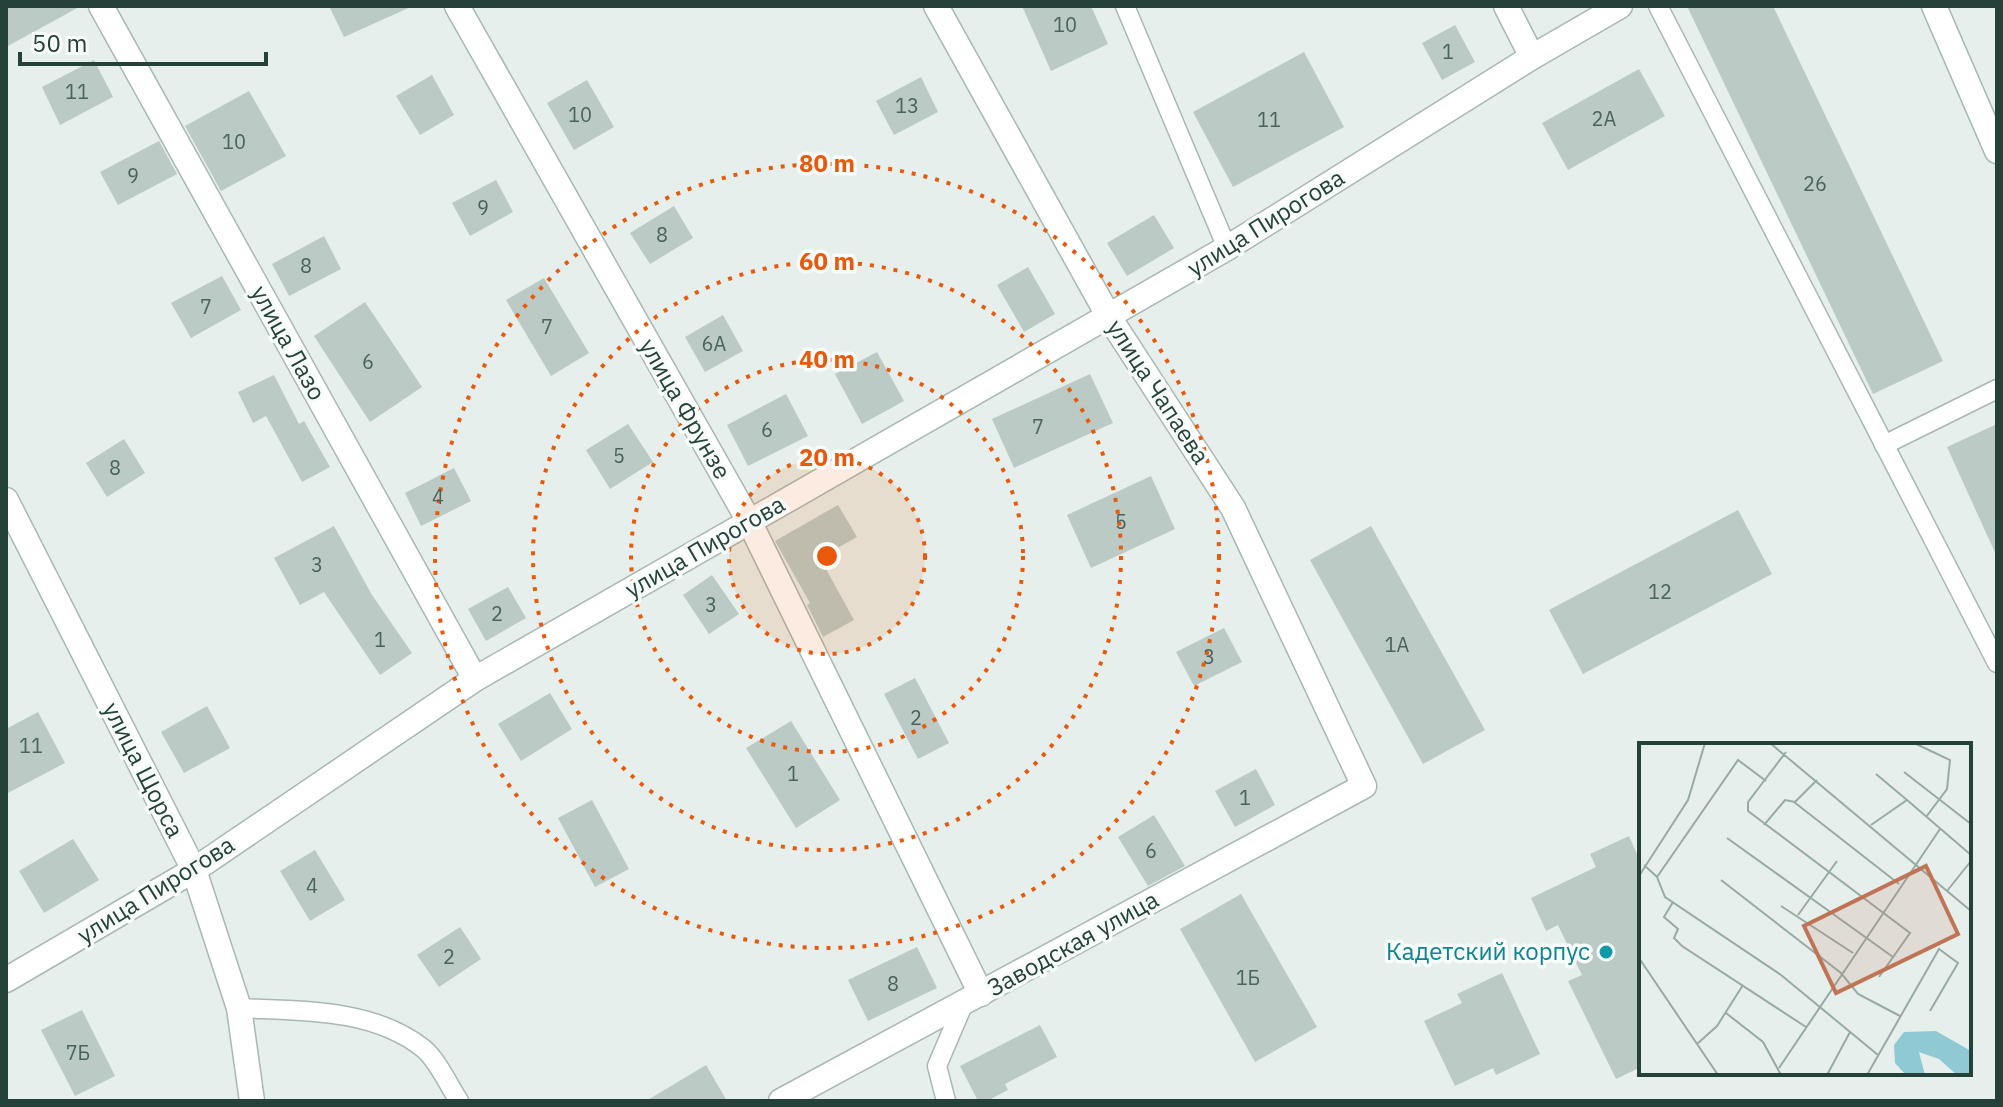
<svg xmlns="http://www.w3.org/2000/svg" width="2003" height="1107" font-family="'IBM Plex Sans',sans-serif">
<rect width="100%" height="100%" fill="#e6efeb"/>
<g fill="#bbcac4">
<polygon points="6,6 81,6 6,47"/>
<polygon points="329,6 413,6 344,37"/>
<polygon points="1022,6 1091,6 1108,44 1051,71"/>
<polygon points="1687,6 1773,6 1943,361 1873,394"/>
<polygon points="1455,25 1475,62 1442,80 1422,43"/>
<polygon points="1304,52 1344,127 1233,187 1193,112"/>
<polygon points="94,60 113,97 60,125 42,87"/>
<polygon points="1639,69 1665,116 1568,170 1542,123"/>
<polygon points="432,75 454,115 420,135 396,96"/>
<polygon points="921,77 938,112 894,135 876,101"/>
<polygon points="587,80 614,127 574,150 547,103"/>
<polygon points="249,91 286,156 221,191 185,126"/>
<polygon points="159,141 177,174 118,205 100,172"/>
<polygon points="496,180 513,212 470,236 452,203"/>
<polygon points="674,206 693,238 650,264 630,233"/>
<polygon points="1154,215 1174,248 1127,276 1107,243"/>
<polygon points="324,236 341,269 289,296 272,264"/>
<polygon points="1028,267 1055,314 1024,332 997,285"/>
<polygon points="222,276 241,310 191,338 171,303"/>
<polygon points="544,278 589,353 551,376 506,300"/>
<polygon points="365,302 422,387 370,422 314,336"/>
<polygon points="723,315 743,351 705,372 685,337"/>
<polygon points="877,352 904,401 862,424 835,374"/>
<polygon points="1090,374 1113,423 1014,468 992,419"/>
<polygon points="274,375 299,424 304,421 330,467 302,482 266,416 253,423 238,392"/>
<polygon points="786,394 808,436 748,466 727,425"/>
<polygon points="628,424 653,462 610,489 586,450"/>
<polygon points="1997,424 1997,557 1947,447"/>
<polygon points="124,439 145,473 107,497 86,463"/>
<polygon points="454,468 471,501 421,526 405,493"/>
<polygon points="1151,476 1175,529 1091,568 1067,515"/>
<polygon points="838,505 857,537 820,558 854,620 823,637 807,605 810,603 775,541"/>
<polygon points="1738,510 1772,574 1583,674 1549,610"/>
<polygon points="334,526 372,595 412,653 380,675 324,592 300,605 274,558"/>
<polygon points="1371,526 1485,730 1423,764 1310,560"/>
<polygon points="712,575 739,614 709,634 683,595"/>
<polygon points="508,587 526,618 486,641 468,609"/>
<polygon points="1224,628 1242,662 1194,686 1176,652"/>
<polygon points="915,678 949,743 918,759 884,694"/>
<polygon points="550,693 572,729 521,761 498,724"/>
<polygon points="207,706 230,748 184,773 161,732"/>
<polygon points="38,712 65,763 6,794 6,729"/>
<polygon points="791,721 840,800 796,828 746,748"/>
<polygon points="1256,769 1275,805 1235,827 1215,791"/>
<polygon points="592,800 629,869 595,887 558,818"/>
<polygon points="1154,815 1185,866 1148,886 1118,837"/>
<polygon points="1629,836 1641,863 1641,1067 1616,1079 1568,981 1582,975 1558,925 1546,931 1531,898 1596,867 1590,854"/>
<polygon points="73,839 99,880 44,913 19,871"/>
<polygon points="315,850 345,900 310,921 280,871"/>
<polygon points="1241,894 1317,1027 1255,1062 1180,929"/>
<polygon points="460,927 481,959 439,987 417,955"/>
<polygon points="917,947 937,988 868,1021 848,980"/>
<polygon points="1502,973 1540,1054 1496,1075 1493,1068 1455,1086 1424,1021 1462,1003 1457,994"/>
<polygon points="82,1010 115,1076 75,1096 41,1030"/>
<polygon points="1040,1025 1057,1057 1005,1084 1008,1090 987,1101 978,1101 960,1066"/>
<polygon points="706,1065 727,1101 646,1101"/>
</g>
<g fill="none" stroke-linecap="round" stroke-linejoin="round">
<defs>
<g id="lane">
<polyline points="1125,6 1227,248"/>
<polyline points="1658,6 1997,663"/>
<polyline points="1884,445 1997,389"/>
<path d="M239,1008C301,1011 373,1008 424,1049C438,1061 449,1086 459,1101"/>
<polyline points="946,1101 937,1066 963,1005"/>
</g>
<g id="street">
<polyline points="101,6 475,679"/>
<polyline points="457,6 749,521 981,994"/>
<polyline points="1506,6 1532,57"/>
<polyline points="6,500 194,870 239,1008 252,1101"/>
<polyline points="6,980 194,870 475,679 1227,248 1532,57 1620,6"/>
<polyline points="781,1101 1364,786 1233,508 1109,317 936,6"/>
</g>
<polyline id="secondary" points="1934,6 1997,151"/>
</defs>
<use href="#lane" stroke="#a8b8b2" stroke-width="21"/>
<use href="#street" stroke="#a8b8b2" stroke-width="27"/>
<use href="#secondary" stroke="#a4bbb3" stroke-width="27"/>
<use href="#lane" stroke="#fff" stroke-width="18"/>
<use href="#street" stroke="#fff" stroke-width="24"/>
<use href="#secondary" stroke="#fff" stroke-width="24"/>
</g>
<circle cx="827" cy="556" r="98" fill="#e8590c" fill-opacity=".12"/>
<g fill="none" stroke="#e8590c" stroke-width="4" stroke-dasharray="4 8">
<circle cx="827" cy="556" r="98"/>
<circle cx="827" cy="556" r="196"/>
<circle cx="827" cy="556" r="294"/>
<circle cx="827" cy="556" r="392"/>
</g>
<circle fill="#0f9aa8" stroke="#f7fbf9" stroke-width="3" cx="1606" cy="952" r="8"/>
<g text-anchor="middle" stroke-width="7" stroke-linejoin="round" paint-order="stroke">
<g font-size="20" fill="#4a645c">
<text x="1065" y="32">10</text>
<text x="1448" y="59">1</text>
<text x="77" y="99">11</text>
<text x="907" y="113">13</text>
<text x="580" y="122">10</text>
<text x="1604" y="126">2А</text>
<text x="1269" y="127">11</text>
<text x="234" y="149">10</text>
<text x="133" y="183">9</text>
<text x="1815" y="191">26</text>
<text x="483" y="215">9</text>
<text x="662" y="242">8</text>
<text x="306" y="273">8</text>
<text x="206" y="314">7</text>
<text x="547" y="334">7</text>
<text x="714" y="351">6А</text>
<text x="368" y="369">6</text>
<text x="1038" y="434">7</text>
<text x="767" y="437">6</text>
<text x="619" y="463">5</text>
<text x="115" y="475">8</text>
<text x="438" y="504">4</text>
<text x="1121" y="529">5</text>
<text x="317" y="572">3</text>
<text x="1660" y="599">12</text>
<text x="711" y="612">3</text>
<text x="497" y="621">2</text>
<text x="380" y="647">1</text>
<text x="1397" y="652">1А</text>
<text x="1209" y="664">3</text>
<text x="916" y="725">2</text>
<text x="31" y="753">11</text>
<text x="793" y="781">1</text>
<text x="1245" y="805">1</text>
<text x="1151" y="858">6</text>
<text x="312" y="893">4</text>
<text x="449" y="964">2</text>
<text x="1248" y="985">1Б</text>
<text x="893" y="991">8</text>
<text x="78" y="1060">7Б</text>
</g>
<g font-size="24" fill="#24423a" stroke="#f7fbf9">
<text transform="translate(1266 223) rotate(-32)" y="8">улица Пирогова</text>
<text transform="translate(288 343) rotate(61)" y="8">улица Лазо</text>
<text transform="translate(1158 392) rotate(57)" y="8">улица Чапаева</text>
<text transform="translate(685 409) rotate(60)" y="8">улица Фрунзе</text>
<text transform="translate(705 547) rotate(-30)" y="8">улица Пирогова</text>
<text transform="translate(143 770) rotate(63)" y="8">улица Щорса</text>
<text transform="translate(156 890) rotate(-32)" y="8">улица Пирогова</text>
<text transform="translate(1073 944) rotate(-29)" y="8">Заводская улица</text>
</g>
<g font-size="24" fill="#0d838f" stroke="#f7fbf9" text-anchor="end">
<text x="1590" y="960">Кадетский корпус</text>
</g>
</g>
<g transform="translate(1639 743)">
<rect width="332" height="332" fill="#e6efeb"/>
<path d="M297,288L332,308V332H318L300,316L280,309L286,332H267L256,320L255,302L265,289Z" fill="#8ec9d4"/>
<path fill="none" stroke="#98aaa4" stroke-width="2" d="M131,0L332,168M275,0L311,17L308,46L287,74M147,9L109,59V68L271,190L240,234M265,29L332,81M237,31L268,57M155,59L260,141M125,82L146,57L156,59L178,37M232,82L268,57L332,112M88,95L254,214M5,122L18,134L99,17L127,38M0,133L49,57L66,0M18,134L26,154L142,232L239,312M82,137L202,230L219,251L261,273M308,148L332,118M34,159L25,174L39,186L35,195L43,203L167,284M142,163L214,210M159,172L198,118M0,215L79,332M87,270L124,299L142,332M58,301L78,283L104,242M140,325L301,86M188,332L211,289M228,332L300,206L319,220L291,268"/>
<path fill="#c07456" fill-opacity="0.15" stroke="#c07456" stroke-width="4" d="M287,123L319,191L197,250L165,183Z"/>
<rect width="332" height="332" fill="none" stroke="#24423a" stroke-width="4"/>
</g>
<circle cx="827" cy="556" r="12" fill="#e8590c" stroke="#f7fbf9" stroke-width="4"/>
<g font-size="24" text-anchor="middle" font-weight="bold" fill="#e8590c" stroke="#f7fbf9" stroke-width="7" stroke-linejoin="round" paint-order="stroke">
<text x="827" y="172">80 m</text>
<text x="827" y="270">60 m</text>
<text x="827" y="368">40 m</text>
<text x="827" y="466">20 m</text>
</g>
<rect width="2003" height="1107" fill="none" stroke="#24423a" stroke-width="16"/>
<path d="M20 52v12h246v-12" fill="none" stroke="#24423a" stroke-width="4"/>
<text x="32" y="52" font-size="24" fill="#24423a" stroke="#f7fbf9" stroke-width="6" paint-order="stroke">50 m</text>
</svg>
